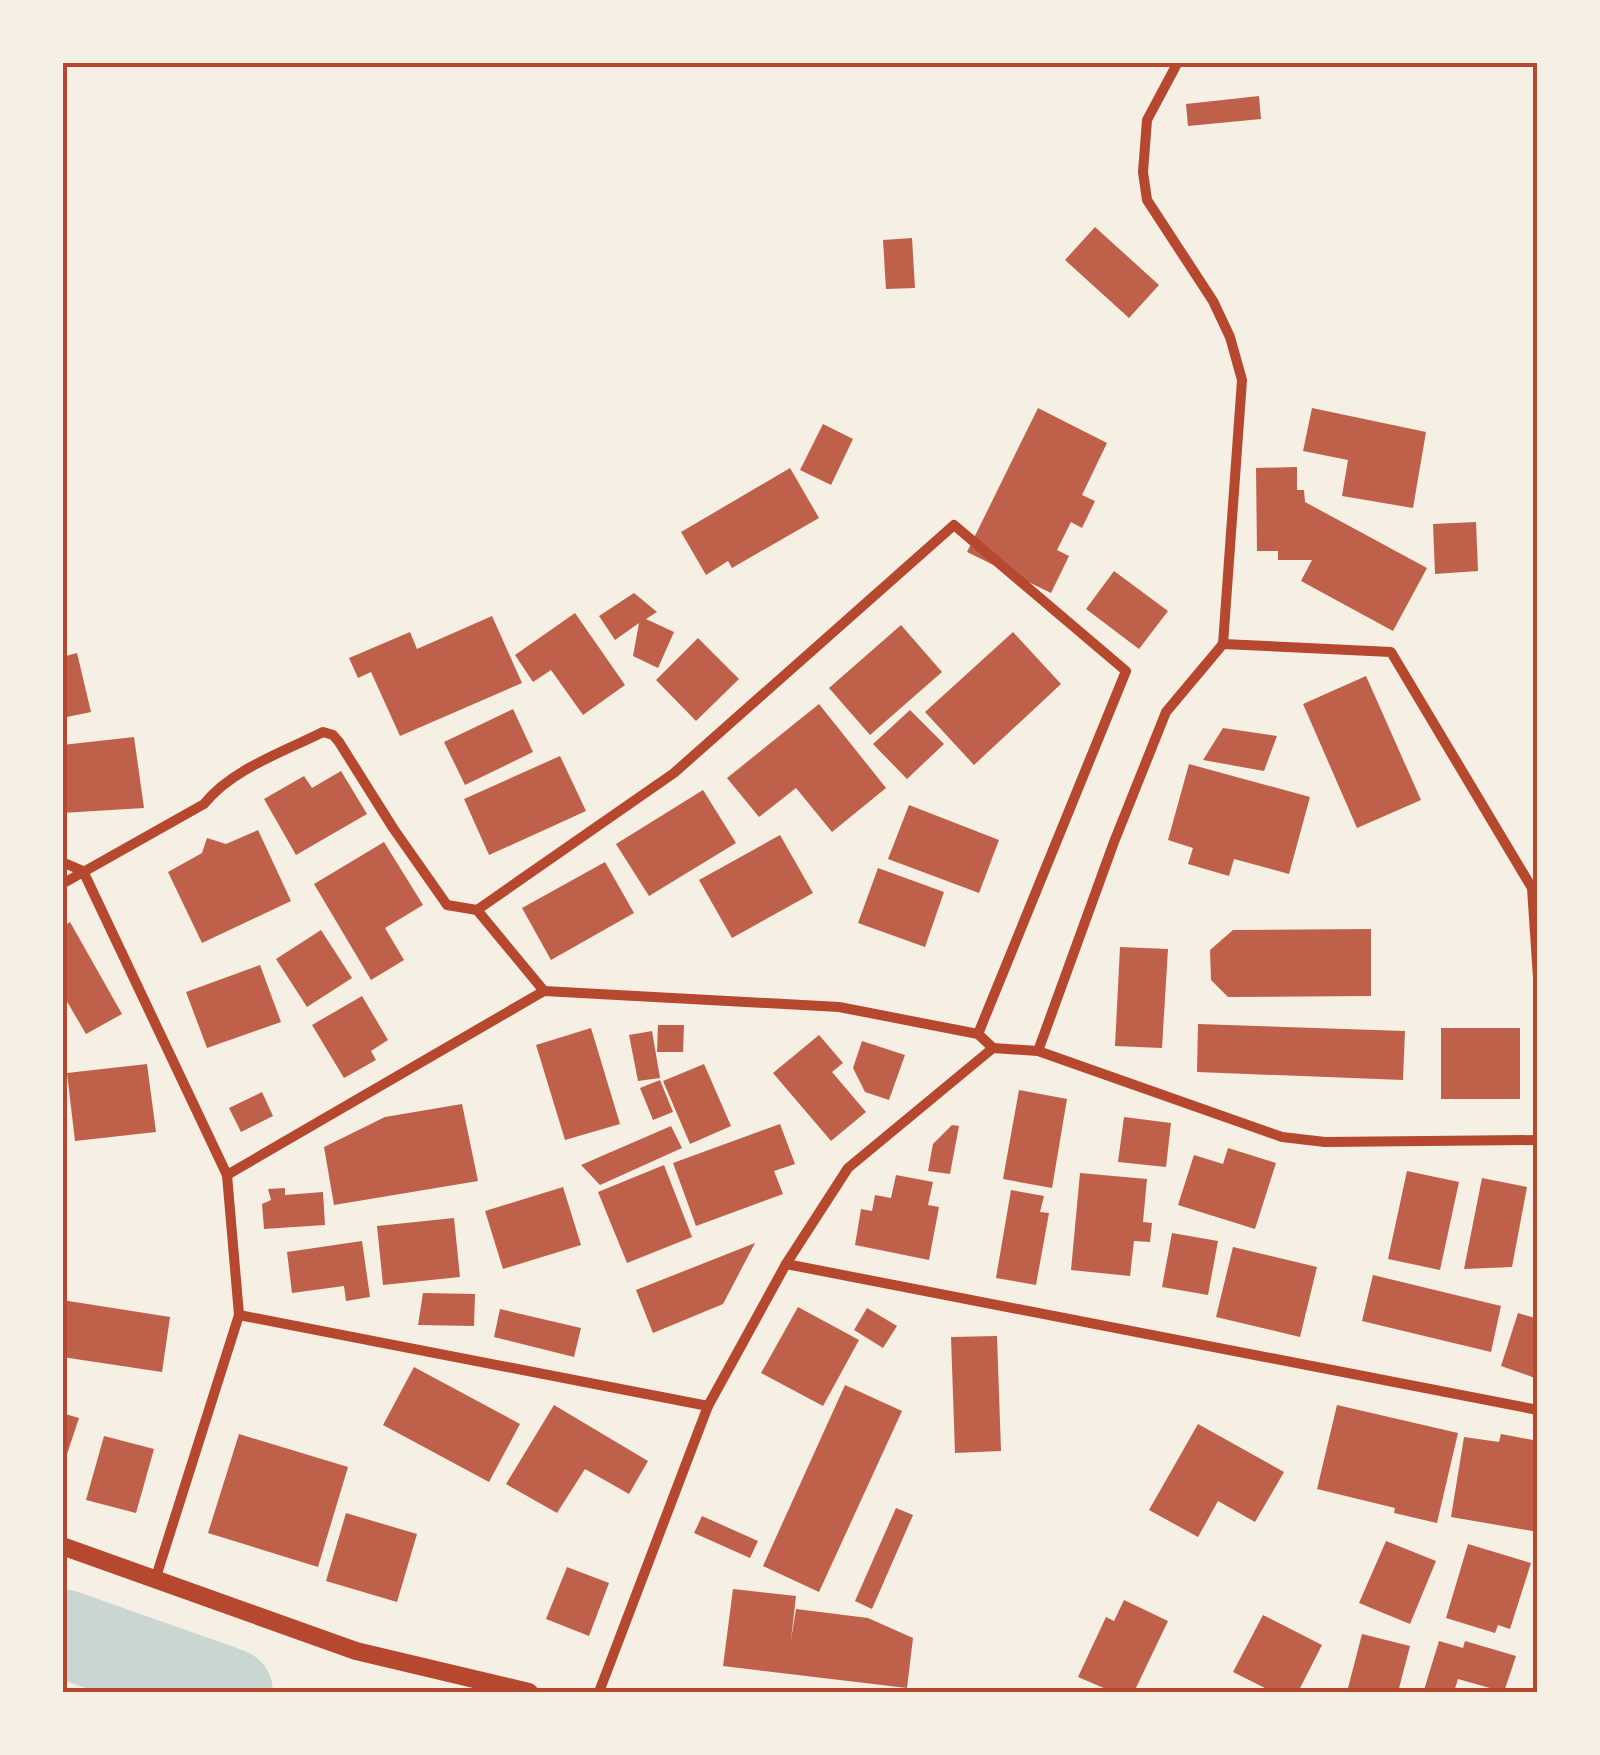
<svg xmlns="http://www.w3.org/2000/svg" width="1600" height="1755" font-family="'Sofia Sans Condensed',sans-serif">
<rect width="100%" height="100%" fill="#f6efe4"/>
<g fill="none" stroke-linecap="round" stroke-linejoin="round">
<polyline stroke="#c9d6d2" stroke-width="88" points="62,1633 229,1692"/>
</g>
<g fill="#bf614a">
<polygon points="1259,96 1261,119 1188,126 1186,104"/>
<polygon points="1095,227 1159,285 1129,318 1065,260"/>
<polygon points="912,238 915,288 886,289 883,240"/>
<polygon points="1038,408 1107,443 1082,495 1095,501 1082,528 1071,522 1057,550 1069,556 1051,593 967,552"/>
<polygon points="1312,408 1426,432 1413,508 1342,496 1348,460 1303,451"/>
<polygon points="823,424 853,439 831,485 800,470"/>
<polygon points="1297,467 1297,490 1304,490 1305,502 1427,568 1393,631 1301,581 1312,560 1278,560 1278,551 1257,551 1256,468"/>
<polygon points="790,468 819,518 732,568 728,561 706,575 681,532"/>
<polygon points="1476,522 1478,571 1435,574 1433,524"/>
<polygon points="1114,571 1168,611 1139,649 1086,609"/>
<polygon points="634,593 657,612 646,619 674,632 658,668 633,656 639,623 615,640 599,616"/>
<polygon points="575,613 625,685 583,715 551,670 533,682 515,655"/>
<polygon points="492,616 522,683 400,736 371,672 358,678 349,658 410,632 417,649"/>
<polygon points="901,625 942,672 870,735 829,688"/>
<polygon points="1013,632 1061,684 974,765 925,712"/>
<polygon points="698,638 739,679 696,721 656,680"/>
<polygon points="77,653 91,712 62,718 62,657"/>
<polygon points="1366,676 1421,800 1357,828 1303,704"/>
<polygon points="819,704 886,788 832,832 796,788 759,817 727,778"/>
<polygon points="513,709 533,752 465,785 444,742"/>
<polygon points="910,710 944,744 907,779 873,744"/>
<polygon points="1223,728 1277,736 1264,771 1203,760"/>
<polygon points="134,737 144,808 62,813 62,745"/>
<polygon points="560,756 586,811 489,855 464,799"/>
<polygon points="1189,764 1310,797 1289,874 1234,859 1229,876 1188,864 1193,848 1168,840"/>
<polygon points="341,771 367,814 296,855 264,799 304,776 312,788"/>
<polygon points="703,790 736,843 649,896 616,844"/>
<polygon points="909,805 999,840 979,893 888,859"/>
<polygon points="258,830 291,901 202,943 168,872 202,853 207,838 226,844"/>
<polygon points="780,835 813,893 732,938 699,880"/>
<polygon points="384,842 423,905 385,928 404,960 371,980 314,884"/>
<polygon points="605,862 634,913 551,960 522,908"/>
<polygon points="878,868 944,892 925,947 858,923"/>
<polygon points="70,922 122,1014 86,1034 62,993 62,927"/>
<polygon points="1371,929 1371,996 1228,997 1211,980 1210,950 1233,930"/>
<polygon points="321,930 352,978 307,1007 276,959"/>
<polygon points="1120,947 1168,949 1162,1048 1115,1046"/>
<polygon points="260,965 281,1022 207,1048 186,992"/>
<polygon points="362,996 388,1040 371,1051 376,1060 344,1078 312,1025"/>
<polygon points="1198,1024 1405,1031 1403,1080 1197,1072"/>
<polygon points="658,1025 684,1025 683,1052 657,1052"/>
<polygon points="591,1028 620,1124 565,1140 536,1045"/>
<rect x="1441" y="1028" width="79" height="71"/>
<polygon points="652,1031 660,1078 638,1081 629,1035"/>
<polygon points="819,1035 843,1063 832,1072 866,1112 831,1141 773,1073"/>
<polygon points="862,1041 905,1055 889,1100 865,1092 853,1068"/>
<polygon points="147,1064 156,1132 75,1141 67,1073"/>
<polygon points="704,1064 731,1126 690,1144 663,1081"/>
<polygon points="660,1080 673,1112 653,1120 640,1088"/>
<polygon points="1019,1090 1067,1099 1052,1188 1003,1179"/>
<polygon points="262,1092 273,1116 241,1132 229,1108"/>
<polygon points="462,1104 478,1181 334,1205 324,1147 385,1117"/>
<polygon points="1124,1117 1171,1123 1166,1167 1118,1162"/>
<polygon points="780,1124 795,1164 774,1171 783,1194 696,1226 673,1163"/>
<polygon points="952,1125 959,1126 950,1174 928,1171 933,1144"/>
<polygon points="671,1126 682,1148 600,1185 581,1165"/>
<polygon points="1228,1148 1276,1163 1255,1229 1178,1205 1194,1155 1223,1164"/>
<polygon points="664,1165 692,1237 627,1263 598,1192"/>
<polygon points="1407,1171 1459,1182 1440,1270 1388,1259"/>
<polygon points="1080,1173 1147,1179 1143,1222 1152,1223 1150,1242 1134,1241 1130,1276 1071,1270"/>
<polygon points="896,1175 933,1182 928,1205 939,1207 929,1260 855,1245 861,1209 872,1211 875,1195 891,1198"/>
<polygon points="1482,1178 1527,1187 1512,1267 1464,1269"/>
<polygon points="563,1187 581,1245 503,1269 485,1211"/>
<polygon points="285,1188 285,1195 323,1192 325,1225 264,1229 262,1204 271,1200 268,1189"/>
<polygon points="1011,1190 1044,1196 1040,1212 1049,1213 1036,1285 996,1278"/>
<polygon points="454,1218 460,1277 383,1285 377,1226"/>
<polygon points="1172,1233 1218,1241 1208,1295 1162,1287"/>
<polygon points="362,1241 370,1297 346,1301 344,1286 292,1293 287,1252"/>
<polygon points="755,1243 723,1304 653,1333 636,1290"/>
<polygon points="1233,1247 1317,1267 1300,1337 1216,1317"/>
<polygon points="1373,1275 1501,1306 1491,1352 1362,1321"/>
<polygon points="423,1293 475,1294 474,1326 418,1325"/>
<polygon points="62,1300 170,1317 162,1372 62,1357"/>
<polygon points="798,1307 859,1340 823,1406 761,1373"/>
<polygon points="867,1308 897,1326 883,1348 854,1330"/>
<polygon points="500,1309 581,1328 574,1357 494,1337"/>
<polygon points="1518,1313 1538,1319 1538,1379 1501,1366"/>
<polygon points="997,1336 1001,1451 955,1453 951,1337"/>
<polygon points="414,1367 520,1424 489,1482 383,1425"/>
<polygon points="845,1385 902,1411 819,1592 763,1566"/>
<polygon points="554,1405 648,1461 629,1494 585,1469 557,1513 506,1484"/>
<polygon points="1337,1405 1458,1433 1437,1523 1394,1513 1395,1508 1317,1489"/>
<polygon points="62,1413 79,1418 63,1466 62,1466"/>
<polygon points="1198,1424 1284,1472 1255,1522 1218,1501 1198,1537 1149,1510"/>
<polygon points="239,1434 348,1467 318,1567 208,1533"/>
<polygon points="1501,1434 1538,1441 1538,1532 1451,1517 1464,1437 1499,1442"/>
<polygon points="104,1436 154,1449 136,1513 86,1500"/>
<polygon points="896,1508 913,1515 872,1609 855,1601"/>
<polygon points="346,1513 417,1534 397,1602 326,1581"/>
<polygon points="702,1516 758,1541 750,1558 694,1533"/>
<polygon points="1386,1541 1436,1561 1410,1624 1359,1603"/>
<polygon points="1468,1544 1531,1563 1510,1629 1498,1625 1495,1633 1446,1618"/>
<polygon points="567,1567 609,1583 589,1636 546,1619"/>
<polygon points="733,1589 796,1596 791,1640 796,1609 868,1618 913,1638 907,1688 723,1666"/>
<polygon points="1124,1600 1168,1621 1134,1692 1113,1692 1078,1677 1106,1617 1114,1621"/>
<polygon points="1263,1615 1322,1645 1298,1692 1273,1692 1233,1672"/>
<polygon points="1362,1634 1410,1646 1398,1692 1347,1692"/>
<polygon points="1439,1641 1463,1648 1465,1641 1516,1656 1504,1692 1458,1679 1454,1692 1424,1690"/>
</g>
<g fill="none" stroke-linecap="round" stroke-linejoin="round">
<g stroke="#b5482f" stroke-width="10">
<polyline points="1178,62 1147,120 1143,172 1147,200 1213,301 1230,337 1242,380 1223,644"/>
<polyline points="62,862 83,871 227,1175 239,1315 155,1580"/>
<path d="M62,884L204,804C232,769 283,752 323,732L333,735L339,742L393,828L447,905L477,910L544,991"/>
<polyline points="477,910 674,773 954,525 1126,671 978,1034"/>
<polyline points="1038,1051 1114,842 1166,712 1223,644 1391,652 1532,888 1538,978"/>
<polyline points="227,1175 544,991 839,1007 978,1034 993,1048 1038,1051 1282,1137 1325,1142 1538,1140"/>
<polyline points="786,1264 1538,1410"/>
<polyline points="239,1315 708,1406"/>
<polyline points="599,1692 708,1406 786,1264 848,1168 993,1048"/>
</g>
<polyline stroke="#b5482f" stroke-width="18" points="62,1546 356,1651 529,1692"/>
</g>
<rect width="1600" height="1755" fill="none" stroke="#f6efe4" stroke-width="130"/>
<rect x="65" y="65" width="1470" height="1625" fill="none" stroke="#b5482f" stroke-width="4"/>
</svg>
